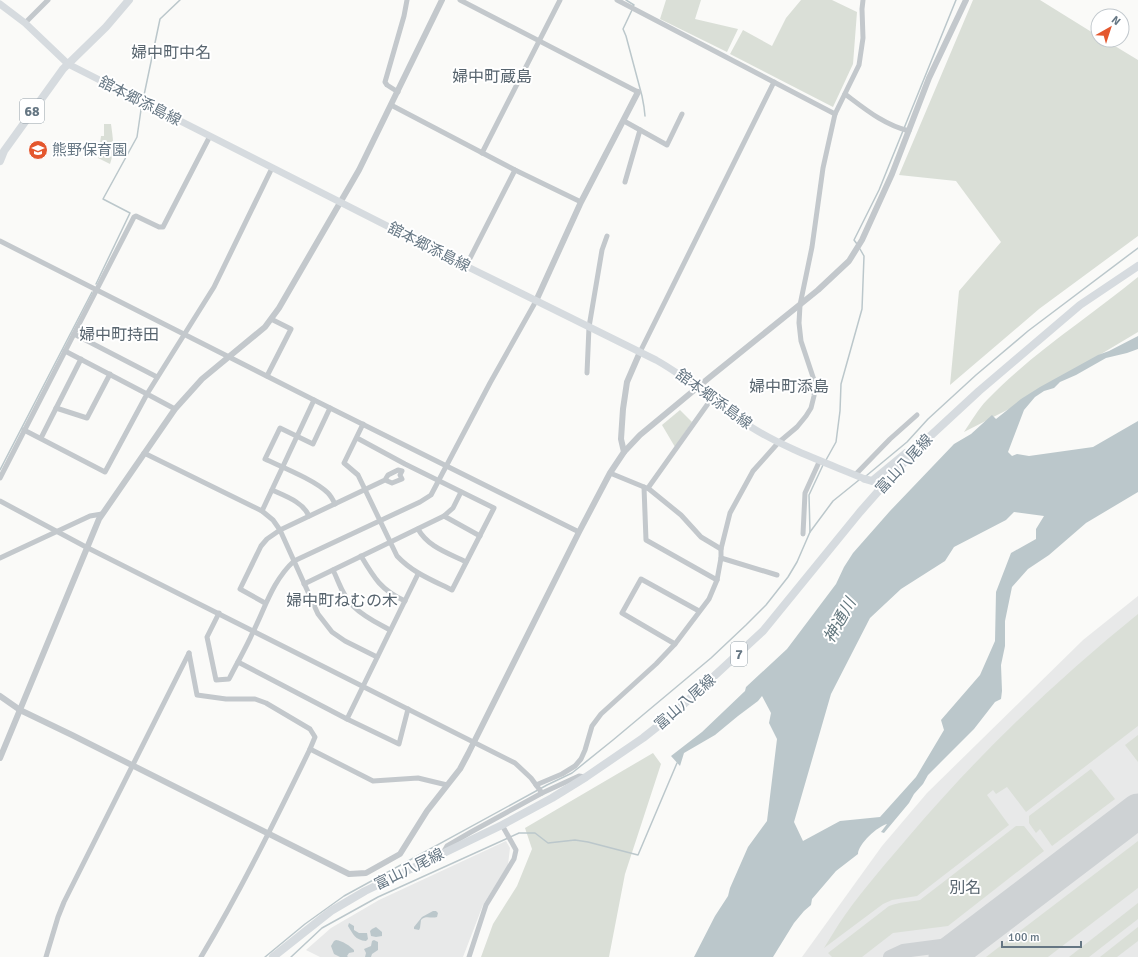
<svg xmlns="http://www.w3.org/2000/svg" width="1138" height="957" font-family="Signika,'Noto Sans JP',sans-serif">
<rect width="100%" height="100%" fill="#fafaf8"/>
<g fill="#e8e9e9">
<polygon points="1138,596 1138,957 802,957 882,846 927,793 1083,640"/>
<polygon points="506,841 510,848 508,865 483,905 463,957 320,957 306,950 331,928 379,900"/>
</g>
<g fill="#dadfd7">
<polygon points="666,0 701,0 695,19 738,29 727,52 660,19"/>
<polygon points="801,0 832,0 857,12 853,64 833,107 730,54 743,30 772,46 786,18"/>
<polygon points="973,0 1040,0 1098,36 1098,40 1105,40 1138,60 1138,236 1039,309 950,385 959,291 1001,242 956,181 899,175"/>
<path d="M104,124H111C113,139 115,150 110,164L98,158L101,136H104Z"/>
<path d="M1138,277V332L1009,409L964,432C971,422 978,409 987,400C1032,353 1088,318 1138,277Z"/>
<polygon points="680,410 692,422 675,447 662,425"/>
<path d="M1138,614V726L1026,812L1007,787L996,794L993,790L987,795L1009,825L917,896L892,900L883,904L824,948C831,937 837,926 845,915C865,887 888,861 910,835C979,754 1055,681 1138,614Z"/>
<polygon points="1138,735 1138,762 1125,745"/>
<polygon points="653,753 661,764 625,874 609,957 481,957 493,924 517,886 532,849 525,828"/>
<polygon points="1091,769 1115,799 1052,846 1040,829 1036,833 1029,823 1029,816"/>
<path d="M1016,826H1024L1044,851L948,926L893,933L862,957H832L828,953L889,906C899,902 910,902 920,900Z"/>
<polygon points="1138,841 1138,888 1048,957 986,957"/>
<polygon points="1138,903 1138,919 1089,957 1069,957"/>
<polygon points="1138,927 1138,941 1117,957 1100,957"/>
</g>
<g fill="#bbc7cb" fill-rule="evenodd">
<path d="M1138,336V349L1127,353L1106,358L1076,375L1060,382L1054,388L1044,391L1035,397L1024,410L1008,452L1012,456L1017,454L1029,456L1093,447L1138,421V492L1086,523L1049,555L1028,569L1012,587L1005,621V646L1001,665L1002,691L1001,699L995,702L974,729L928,775L923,784L914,794L909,803L884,833L881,832L887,824C878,826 858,844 858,854L836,871L812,899L811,905L804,911L794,923L773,957H694L715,916L728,896L730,888L748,847L767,821L777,739L769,723L771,713L762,696L758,701L738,716L715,735L684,753L680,766L671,756L702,732L745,691L746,687L787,649L836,584L844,567L853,553L890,511L954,444L971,434L992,415L996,419L1021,399L1040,387L1098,355L1109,351ZM1014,512L1044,516L1036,529V539L1011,553L996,592L995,641L980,675L941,720L944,730L916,777L880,817L840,821L803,841L794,822L831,694L870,618L901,589L945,561L954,547L1006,520Z"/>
<path d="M433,911H436L438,913L437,917C431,919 426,915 421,920L420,928L419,930L414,929V927L422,917Z"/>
<path d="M349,923L354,926V930L359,933H367L368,939L366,941C355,940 353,934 348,926Z"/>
<polygon points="376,927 382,932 382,936 376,937 371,936 370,931 372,929"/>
<path d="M336,940C343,941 350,946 354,950V952L349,953L347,956L348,957H340L334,954L331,946L334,941Z"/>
<polygon points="374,940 378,942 378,950 372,954 371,957 365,957 366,953 364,949 371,946 372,941"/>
</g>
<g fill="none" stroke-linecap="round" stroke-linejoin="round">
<g stroke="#bbc7cb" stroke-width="1.5">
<polyline points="626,0 634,5 633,6"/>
<polyline points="632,10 623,29 626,36 642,96 644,107 645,116"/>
<polyline points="143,100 160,19 180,0"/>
<polyline points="857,244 854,240 879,190 956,0"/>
<polyline points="96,284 130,213 103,199 137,137 142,103"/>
<polyline points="826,460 836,442 840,411 841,384 862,309 864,256 860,249"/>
<polyline points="0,470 92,292"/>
<polyline points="866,476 907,442 928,419 976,375 1028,331 1138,248"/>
<polyline points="810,532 809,495 823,465"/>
<polyline points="265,957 305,924 344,896 547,785 572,773 613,740 711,658 746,625 766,605 788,577 797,562 810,532 833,501 859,480"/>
<polyline points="291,957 322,928 378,897 519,833 535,833 548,843 575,840 588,842 638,855 677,763"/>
</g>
<polyline stroke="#ced2d4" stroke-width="14" points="890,957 903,951 964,943"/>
<polyline stroke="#ced2d4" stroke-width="35" points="946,957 1138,811"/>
<g stroke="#c3c8cc" stroke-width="5">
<polyline points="460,0 638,92"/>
<polyline points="617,0 835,114"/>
<polyline points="25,23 48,0"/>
<polyline points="398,92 387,85 385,82 404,16 407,0"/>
<path d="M845,94C865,109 884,125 909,131"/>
<polyline points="391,105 515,170 581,202"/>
<polyline points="624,121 667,145 682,114"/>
<polyline points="482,153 560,0"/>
<polyline points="625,182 640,130"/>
<polyline points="0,241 314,400 579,532"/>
<polyline points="466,266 515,170"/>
<polyline points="74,334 157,377"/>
<polyline points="640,352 774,82"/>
<polyline points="587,373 589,327 602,250 607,236"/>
<polyline points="267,376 291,329 271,319"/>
<polyline points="56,408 87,418 110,374"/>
<path d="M330,408L313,444L280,428L265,459C282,467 315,480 328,493C331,496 333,500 335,504"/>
<polyline points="175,409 147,394 214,287 272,168"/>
<polyline points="24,430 105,472 147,394 65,351"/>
<polyline points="41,438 81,359"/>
<path d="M357,438L405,464L494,508L452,590C432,580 413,573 397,556L358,475L344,463L363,424"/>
<polyline points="144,453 262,511 273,520 280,530 318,614 332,632 345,641 377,657"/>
<polyline points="610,473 644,487"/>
<polyline points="855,475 890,439 917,415"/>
<polyline points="0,478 134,217 136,216 159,227 163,227 210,136"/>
<polyline points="648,488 712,398"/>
<path d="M272,490C285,496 303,502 309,516"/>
<polyline points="0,501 86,547 515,763 531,778 542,793 579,776 585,777"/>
<polyline points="262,511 314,400"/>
<polyline points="444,516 480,536"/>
<path d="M418,529C428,547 448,553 466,562"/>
<polyline points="803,534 805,493 820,460"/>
<path d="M361,556C374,578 381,590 405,601"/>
<polyline points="0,558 90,516 102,514"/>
<polyline points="721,558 777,575"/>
<path d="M333,570C339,582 343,597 353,606C364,617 377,623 390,630"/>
<polyline points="717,580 646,540 644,487 649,489 681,515 701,537 721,549"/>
<polyline points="304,584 444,516 453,508 461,492"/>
<polyline points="265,603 240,589 261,546 267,539 280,530 385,480 388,475 398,470 402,471 400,475 402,479 392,483 385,480"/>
<path d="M219,613L207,637L216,680L229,679C237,663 246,648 253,632C265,608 273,580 294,561L420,502L431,495L490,383L536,301"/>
<polyline points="675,644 622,613 641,579 699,611"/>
<path d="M189,653L197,695L226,699H255L266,703L310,729L315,737L310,749C276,819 241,890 201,957"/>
<polyline points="238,662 347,719 399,744 408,709"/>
<polyline points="347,719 418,574"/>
<polyline points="310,749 373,781 418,778 447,785"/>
<polyline points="536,785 562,774 575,766 581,759 585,750 592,726 601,714 656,664 675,644 709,599 717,580 721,558 721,549 730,513 753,471 778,443 797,427 806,416 811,408 814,396 815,383 801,341 799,323 800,305 812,247 823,168 835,114 859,65 863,38 862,9 863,0"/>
<polyline points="443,853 447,846 471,832 542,793"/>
<polyline points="46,957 58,917 64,902 189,653"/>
<polyline points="469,957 486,905 514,859 516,850 502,825"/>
</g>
<g stroke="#c3c8cc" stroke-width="6">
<polyline points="536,301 581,202 638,92"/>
<polyline points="624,452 640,435 710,377 818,290 849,261 862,240 892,174 929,78 966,0"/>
<polyline points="0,696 20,710 72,735 349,874 366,873 400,854 427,811 460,769 468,754 579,532 610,473 624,452 621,439 623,409 627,382 640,352"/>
<polyline points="0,758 99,519 175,409 202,379 265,327 279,308 359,170 442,0"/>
</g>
<path stroke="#d6dbdf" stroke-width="7" d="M0,4L25,23L68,64L466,266L656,360C690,379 719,405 751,427C786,449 827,463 865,479"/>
<g stroke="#d6dbdf" stroke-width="8">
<polyline points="0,161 4,151 63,69 106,27 129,0"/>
<polyline points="865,479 872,481 906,453 911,452"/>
<polyline points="273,957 331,911 365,891 502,825 552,798 586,777 643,738 672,715 763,631 860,512 913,452 979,391 1080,305 1138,266"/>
</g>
</g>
<defs>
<symbol id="school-disc" viewBox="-11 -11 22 22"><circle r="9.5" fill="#e4572e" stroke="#fff"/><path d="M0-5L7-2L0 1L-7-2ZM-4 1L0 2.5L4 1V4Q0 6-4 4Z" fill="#fff"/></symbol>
</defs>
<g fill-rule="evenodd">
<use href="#school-disc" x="27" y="139" width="22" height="22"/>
</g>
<g text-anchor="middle" stroke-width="4" stroke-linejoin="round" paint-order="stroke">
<g fill="#fff" stroke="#939fa8" stroke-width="1">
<rect x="20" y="99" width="24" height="24" rx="3"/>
<rect x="731" y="642" width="16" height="24" rx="3"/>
</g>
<g font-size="14" font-weight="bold" fill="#657683">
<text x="32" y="116">68</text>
<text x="739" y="659">7</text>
</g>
<g font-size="15" fill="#657683" stroke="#fff">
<text transform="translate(140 101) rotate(27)" y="5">舘本郷添島線</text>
<text transform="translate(429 247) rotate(27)" y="5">舘本郷添島線</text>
<text transform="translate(714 399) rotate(36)" y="5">舘本郷添島線</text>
<text transform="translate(904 464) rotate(-47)" y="5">富山八尾線</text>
<text transform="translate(685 702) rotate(-41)" y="5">富山八尾線</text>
<text transform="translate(409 869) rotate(-26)" y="5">富山八尾線</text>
</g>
<g font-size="15" fill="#657683" stroke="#fff" text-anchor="start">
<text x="52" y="155">熊野保育園</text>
</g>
<g font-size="16" fill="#57646e" stroke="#fff">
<text x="171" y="58">婦中町中名</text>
<text x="492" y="82">婦中町蔵島</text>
<text x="119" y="340">婦中町持田</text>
<text x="789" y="392">婦中町添島</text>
<text x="342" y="606">婦中町ねむの木</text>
<text x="965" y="893">別名</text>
</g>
<g font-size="16" font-style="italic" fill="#60757c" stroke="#fff">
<text transform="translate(839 620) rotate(-61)" y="6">神通川</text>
</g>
</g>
<g transform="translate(1110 28) rotate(39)"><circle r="19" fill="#ffffff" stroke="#c1c8cd"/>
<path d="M0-3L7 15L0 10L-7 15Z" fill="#e4572e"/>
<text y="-6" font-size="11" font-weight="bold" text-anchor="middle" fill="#657683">N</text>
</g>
<path d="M1002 941v6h79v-6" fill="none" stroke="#657683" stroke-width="2"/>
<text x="1008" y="941" font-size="12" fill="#657683" stroke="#ffffff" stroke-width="3" paint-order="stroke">100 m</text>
</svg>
